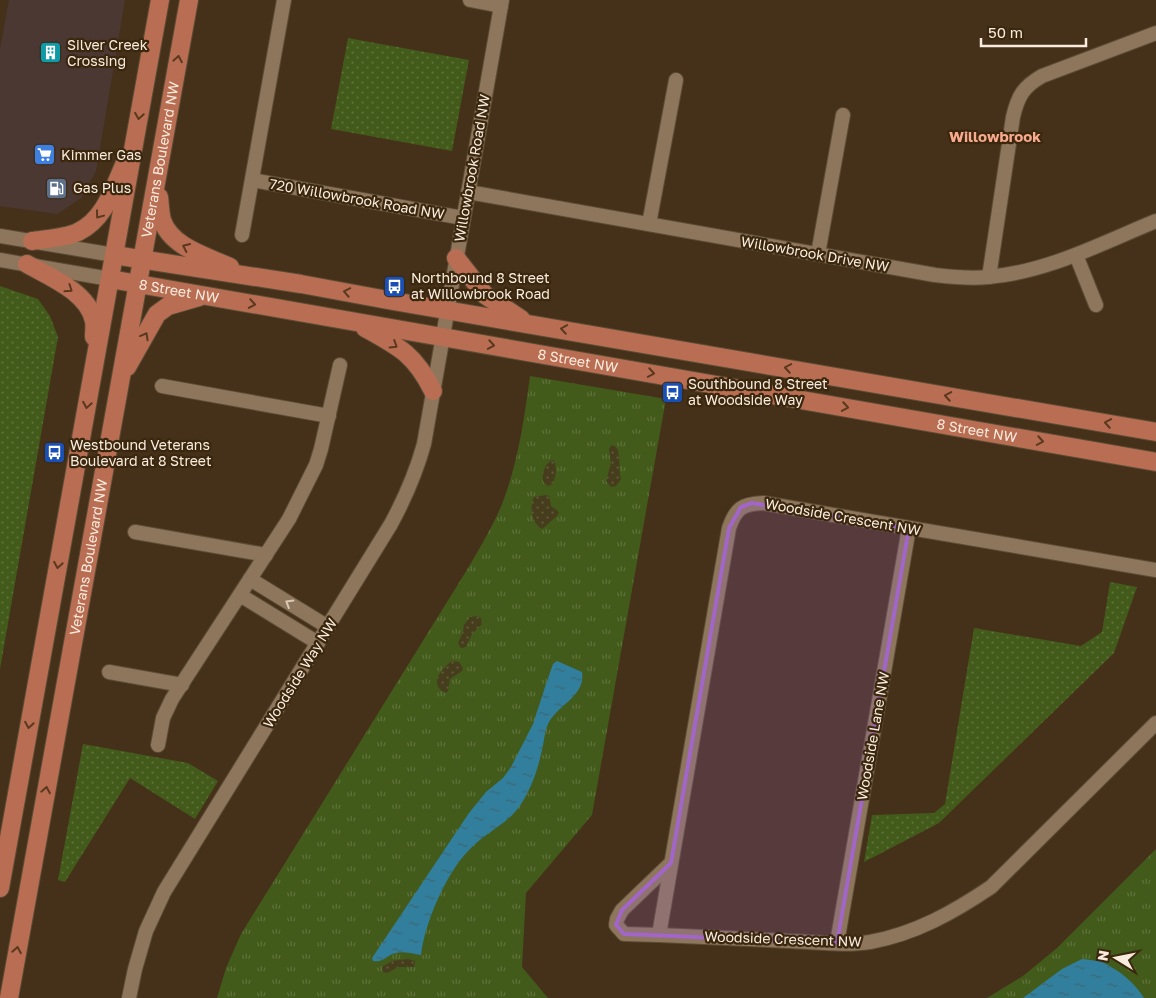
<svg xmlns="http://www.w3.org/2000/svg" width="1156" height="998" font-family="'Golos Text',sans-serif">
<defs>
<pattern id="grass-tufts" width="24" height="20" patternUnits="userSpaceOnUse" patternTransform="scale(1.25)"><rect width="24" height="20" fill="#425a1a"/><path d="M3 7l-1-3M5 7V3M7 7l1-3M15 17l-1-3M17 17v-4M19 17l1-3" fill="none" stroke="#5e723b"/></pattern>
<pattern id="sand-dots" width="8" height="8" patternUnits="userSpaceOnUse" patternTransform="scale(1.25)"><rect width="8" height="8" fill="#463d1d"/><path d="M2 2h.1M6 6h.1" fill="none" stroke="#61593d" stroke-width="1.8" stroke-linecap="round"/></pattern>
<pattern id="park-dots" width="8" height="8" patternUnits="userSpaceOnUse" patternTransform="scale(1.25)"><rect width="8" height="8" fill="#425a1a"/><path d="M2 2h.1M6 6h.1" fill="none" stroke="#5e723b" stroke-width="1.8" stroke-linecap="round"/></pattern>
<pattern id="water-ripples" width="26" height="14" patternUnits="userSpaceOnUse" patternTransform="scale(1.25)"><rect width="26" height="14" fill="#317f9d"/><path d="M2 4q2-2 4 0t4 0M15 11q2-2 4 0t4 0" fill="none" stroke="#3d6674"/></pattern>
</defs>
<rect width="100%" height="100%" fill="#453119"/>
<polygon fill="#4c3833" points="9,0 125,0 96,171 81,198 57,214 0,206 0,49"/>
<g fill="url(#grass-tufts)">
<path d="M530,376L666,399L592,815L526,893L522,967L548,998H217L226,968L241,934L465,573C478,551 492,528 502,504C518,463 524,420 530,376Z"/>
<polygon points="1156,849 1156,998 987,998 1023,976 1057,948"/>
</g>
<g fill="url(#sand-dots)">
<path d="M612,445L617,448C621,458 618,469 621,479L616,486L611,487L606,481L611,463L609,449Z"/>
<path d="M553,460C558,467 556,477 552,484L548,486L543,482C542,473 544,464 553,460Z"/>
<path d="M546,495L549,496L551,506L559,512L557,516L542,529C532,524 529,507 534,497Z"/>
<polygon points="477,616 481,618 482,624 472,634 466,647 461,648 458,643 463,632 464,625 470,617"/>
<path d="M452,661L459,662L463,668L462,671L450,679L448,691L446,693C428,685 441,669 452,661Z"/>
<polygon points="408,959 415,961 414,967 398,967 387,973 383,972 382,967 392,961"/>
</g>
<g fill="url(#park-dots)">
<polygon points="348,38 469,60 452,151 331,129"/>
<polygon points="0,286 38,299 50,316 58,337 0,669"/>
<polygon points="1110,582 1137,587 1114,653 939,823 864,862 872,815 934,813 945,804 974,628 1081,646 1102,632"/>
<polygon points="83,744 188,763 218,781 195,819 130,778 65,882 58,880"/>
</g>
<g fill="url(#water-ripples)">
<path d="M557,661L582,672C586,696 557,705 548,724C544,733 544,745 541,754C537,772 530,792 519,807C506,825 485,833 470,849C446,873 425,922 421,955C414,954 403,951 396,953C386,955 384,963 373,961L372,958L469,813L486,792L503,778L511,767L533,724L546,684L553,664Z"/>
<path d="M1082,959C1088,960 1096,960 1102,962C1118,969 1135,983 1144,998H1023L1062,969Z"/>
</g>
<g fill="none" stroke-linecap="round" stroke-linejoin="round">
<defs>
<g id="minor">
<polyline points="470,0 501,6"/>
<polyline points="252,180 463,218"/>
<path d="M468,192L935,275C952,277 971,279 988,277C1048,272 1102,243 1156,221"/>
<polyline points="649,224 676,80"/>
<polyline points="242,235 284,0"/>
<polyline points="0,236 114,255"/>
<polyline points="818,254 843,115"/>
<polyline points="1076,255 1096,305"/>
<polyline points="0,260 110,279"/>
<path d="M989,277L1013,117C1018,96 1023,87 1042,76L1156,33"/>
<polyline points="162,386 329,416"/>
<polyline points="135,532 266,555"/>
<path d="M1156,570L763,503C742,504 736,508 729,528L659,935C703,937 746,939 789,941C816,942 844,946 870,942C915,934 954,912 991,887L1156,723"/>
<polyline points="250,579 328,627"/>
<polyline points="240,595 318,643"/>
<polyline points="109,672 182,685"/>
<polyline points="158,745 163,718 172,699 289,519 316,465 321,449 340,365"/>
<polyline points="659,935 624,934 616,925 617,919 622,910 671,863"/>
<polyline points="837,943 909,528"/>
<path d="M129,998L135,969L146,931L164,892L391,524C405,498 416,473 424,444L502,0"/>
</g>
<g id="major">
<path d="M159,197C160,204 160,213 162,220C171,247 206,256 230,267"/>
<path d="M32,241C45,239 66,238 78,232C104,220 113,190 124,165"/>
<polyline points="114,255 301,284 393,301 1156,432"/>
<polyline points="456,258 485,295 521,319"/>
<path d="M27,264C50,277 88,292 94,321C95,326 94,332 94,337"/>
<path id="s1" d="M110,279L1156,462"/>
<path d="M365,328C400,347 415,355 433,391"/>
<polyline points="127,367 157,314 168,306 199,297"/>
<polyline points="0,888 160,0"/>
<path id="s2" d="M9,998L189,0"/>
</g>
</defs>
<use href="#minor" stroke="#5c4c36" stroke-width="16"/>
<use href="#major" stroke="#5c4c36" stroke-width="20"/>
<use href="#minor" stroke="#8d765b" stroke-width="14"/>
<use href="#major" stroke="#b96e53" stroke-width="18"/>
</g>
<defs><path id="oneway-chevron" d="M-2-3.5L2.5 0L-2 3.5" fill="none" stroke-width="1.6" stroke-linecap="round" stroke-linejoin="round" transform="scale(1.25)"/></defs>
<g stroke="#5a391f">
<use href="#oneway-chevron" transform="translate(178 59) rotate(-80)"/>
<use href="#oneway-chevron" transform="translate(139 116) rotate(99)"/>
<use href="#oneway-chevron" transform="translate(99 215) rotate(127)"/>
<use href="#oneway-chevron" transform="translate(186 247) rotate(-155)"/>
<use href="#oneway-chevron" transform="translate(69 289) rotate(35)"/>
<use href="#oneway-chevron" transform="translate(347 292) rotate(-169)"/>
<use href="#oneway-chevron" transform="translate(252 304) rotate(10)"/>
<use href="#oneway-chevron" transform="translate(564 329) rotate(-171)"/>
<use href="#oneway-chevron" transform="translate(145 336) rotate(-61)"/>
<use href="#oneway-chevron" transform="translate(394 345) rotate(32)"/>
<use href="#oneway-chevron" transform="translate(491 345) rotate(10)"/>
<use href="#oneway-chevron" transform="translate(788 368) rotate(-170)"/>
<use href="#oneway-chevron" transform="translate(651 373) rotate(10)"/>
<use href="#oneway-chevron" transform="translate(948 396) rotate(-170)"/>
<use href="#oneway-chevron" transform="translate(87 405) rotate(100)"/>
<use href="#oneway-chevron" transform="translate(845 407) rotate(10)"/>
<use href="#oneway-chevron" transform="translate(1108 423) rotate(-170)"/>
<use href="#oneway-chevron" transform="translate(1040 441) rotate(10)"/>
<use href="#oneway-chevron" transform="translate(58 565) rotate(100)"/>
<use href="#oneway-chevron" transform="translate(29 725) rotate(100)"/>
<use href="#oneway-chevron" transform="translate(46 790) rotate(-80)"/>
<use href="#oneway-chevron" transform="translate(17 950) rotate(-80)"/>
</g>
<use stroke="#d9c9b7" href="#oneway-chevron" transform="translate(289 603) rotate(-149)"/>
<path fill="#a166c8" fill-opacity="0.2" stroke="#a166c8" stroke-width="4" stroke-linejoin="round" d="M752,503L909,528L837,943L624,934L616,925L622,910L671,863L729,528L741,507Z"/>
<defs>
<symbol id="building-square" viewBox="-11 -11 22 22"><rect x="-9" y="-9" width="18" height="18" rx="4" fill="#0f9aa8" stroke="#3b270e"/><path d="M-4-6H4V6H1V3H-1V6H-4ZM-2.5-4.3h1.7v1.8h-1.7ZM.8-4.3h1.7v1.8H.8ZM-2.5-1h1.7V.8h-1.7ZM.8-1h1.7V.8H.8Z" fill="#fff"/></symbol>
<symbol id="supermarket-square" viewBox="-11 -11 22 22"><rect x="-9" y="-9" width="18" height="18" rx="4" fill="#3f7fe0" stroke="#3b270e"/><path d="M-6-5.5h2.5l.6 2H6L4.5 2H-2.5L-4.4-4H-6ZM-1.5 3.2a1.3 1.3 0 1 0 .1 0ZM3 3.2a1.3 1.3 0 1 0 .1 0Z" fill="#fff"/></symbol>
<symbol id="fuel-square" viewBox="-11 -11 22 22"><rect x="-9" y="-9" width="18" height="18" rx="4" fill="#5c6f8a" stroke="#3b270e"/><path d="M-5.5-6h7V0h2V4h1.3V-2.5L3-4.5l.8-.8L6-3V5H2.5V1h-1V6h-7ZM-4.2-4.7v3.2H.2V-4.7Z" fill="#fff"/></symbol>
<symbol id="bus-square" viewBox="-11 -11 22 22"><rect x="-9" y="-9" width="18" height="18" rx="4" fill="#1a4fb4" stroke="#3b270e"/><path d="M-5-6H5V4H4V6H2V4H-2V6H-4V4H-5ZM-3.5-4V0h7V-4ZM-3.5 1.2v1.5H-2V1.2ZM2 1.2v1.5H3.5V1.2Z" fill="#fff"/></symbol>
</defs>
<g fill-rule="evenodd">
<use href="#building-square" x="38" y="40" width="25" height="25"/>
<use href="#supermarket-square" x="32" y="142" width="25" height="25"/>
<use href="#fuel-square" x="44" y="176" width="25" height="25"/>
<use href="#bus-square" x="382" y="274" width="25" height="25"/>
<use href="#bus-square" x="660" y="380" width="25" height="25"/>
<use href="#bus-square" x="42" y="440" width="25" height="25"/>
</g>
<g text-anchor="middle" stroke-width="4.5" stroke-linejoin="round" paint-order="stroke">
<g font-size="14" fill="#f9ecde" stroke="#3b270e" text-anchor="start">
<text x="67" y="50">Silver Creek<tspan x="67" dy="16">Crossing</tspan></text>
<text x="61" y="160">Kimmer Gas</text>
<text x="73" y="193">Gas Plus</text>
<text x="411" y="283">Northbound 8 Street<tspan x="411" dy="16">at Willowbrook Road</tspan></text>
<text x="688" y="389">Southbound 8 Street<tspan x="688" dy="16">at Woodside Way</tspan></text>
<text x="70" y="450">Westbound Veterans<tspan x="70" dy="16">Boulevard at 8 Street</tspan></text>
</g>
<g font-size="14" fill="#f9ecde" stroke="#3b270e">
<text dy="5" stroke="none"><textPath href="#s2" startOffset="852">Veterans Boulevard NW</textPath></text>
<text transform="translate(472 168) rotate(-80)" y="5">Willowbrook Road NW</text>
<text transform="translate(357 199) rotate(10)" y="5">720 Willowbrook Road NW</text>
<text transform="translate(815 254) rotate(10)" y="5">Willowbrook Drive NW</text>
<text dy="5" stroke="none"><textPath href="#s1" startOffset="70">8 Street NW</textPath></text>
<text dy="5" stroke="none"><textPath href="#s1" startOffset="475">8 Street NW</textPath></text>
<text dy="5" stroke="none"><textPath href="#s1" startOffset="880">8 Street NW</textPath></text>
<text transform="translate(843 517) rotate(10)" y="5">Woodside Crescent NW</text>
<text dy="5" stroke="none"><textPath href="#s2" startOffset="448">Veterans Boulevard NW</textPath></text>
<text transform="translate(300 673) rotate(-58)" y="5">Woodside Way NW</text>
<text transform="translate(873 736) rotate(-80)" y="5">Woodside Lane NW</text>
<text transform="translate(783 939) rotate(2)" y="5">Woodside Crescent NW</text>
</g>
<g font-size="15" font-weight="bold" fill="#f7aa8e" stroke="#3b270e">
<text x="995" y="142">Willowbrook</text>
</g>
</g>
<g transform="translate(1116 958) rotate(280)" stroke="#3b270e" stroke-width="4" paint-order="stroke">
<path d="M0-4L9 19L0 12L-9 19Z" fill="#f9ecde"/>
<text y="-8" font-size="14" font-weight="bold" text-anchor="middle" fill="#f9ecde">N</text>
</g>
<path d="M981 38v8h105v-8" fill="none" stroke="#f9ecde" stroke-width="2.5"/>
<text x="988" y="38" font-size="15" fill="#f9ecde" stroke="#3b270e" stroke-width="4" paint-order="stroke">50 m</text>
</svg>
